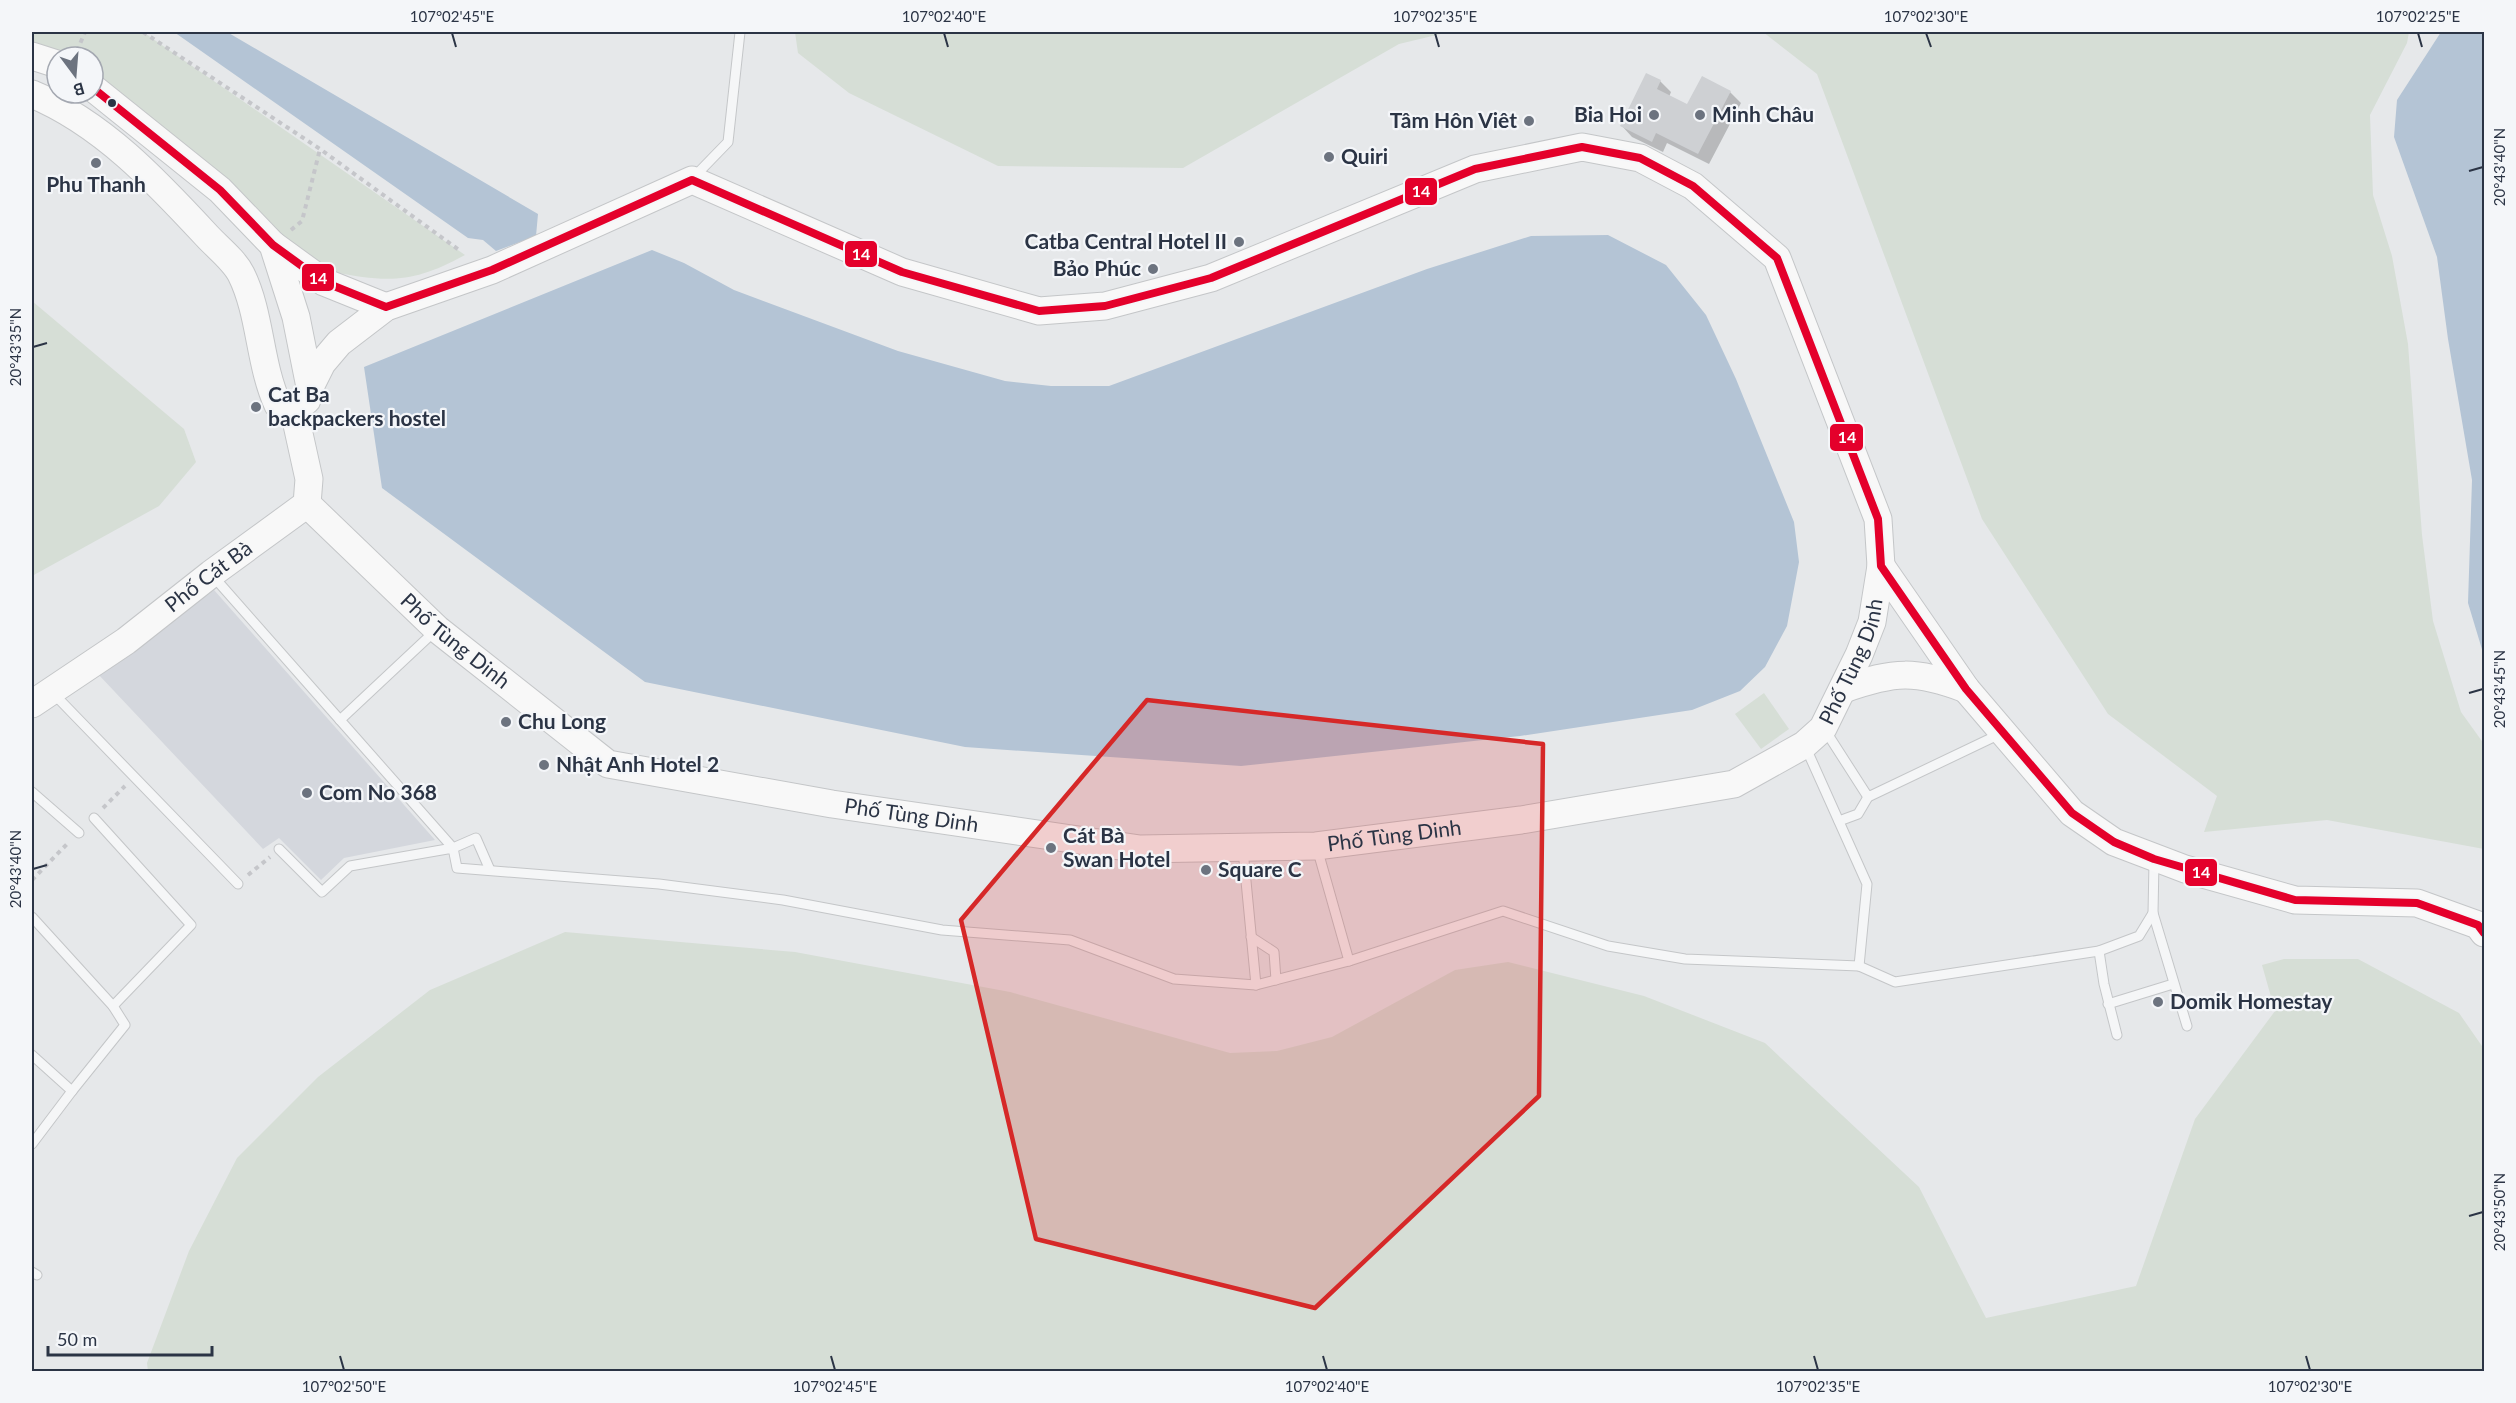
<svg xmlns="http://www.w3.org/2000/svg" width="2516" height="1403" font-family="Lato,sans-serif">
<rect width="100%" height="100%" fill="#e6e8ea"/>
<polygon fill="#d4d7dd" points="214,590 435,840 344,858 321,880 279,838 263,849 98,674"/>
<g fill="#d6ded6">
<path d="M32,32H143L465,255C414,283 389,283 333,272L304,288L111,107L93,93V57L57,59L47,46L32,51Z"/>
<polygon points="795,32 1449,32 1399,44 1183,168 998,166 849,93 798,53"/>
<polygon points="1763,32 2409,32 2407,43 2370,115 2373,195 2392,256 2408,344 2422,535 2433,621 2461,712 2484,744 2484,849 2327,820 2204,832 2217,796 2108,714 1982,519 1817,74"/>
<polygon points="32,301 184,429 196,462 159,506 32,576"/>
<polygon points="1764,693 1789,729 1761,749 1735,714"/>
<polygon points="565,932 795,952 1010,992 1230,1053 1277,1051 1332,1037 1455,970 1508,962 1644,996 1765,1043 1919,1187 1986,1318 2136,1286 2195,1119 2275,1011 2262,965 2284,959 2358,959 2459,1013 2484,1049 2484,1371 148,1371 147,1363 189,1251 237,1158 318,1077 430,990"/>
</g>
<g fill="#b4c4d5">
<polygon points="174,32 227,32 538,214 536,236 496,251 483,240 468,238"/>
<polygon points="2441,32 2484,32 2484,656 2468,603 2472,480 2448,339 2437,257 2394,137 2397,100"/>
<polygon points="1608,235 1666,265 1706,315 1736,379 1794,522 1799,562 1787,626 1765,667 1740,691 1692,710 1520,736 1241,766 965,747 645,682 382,488 364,367 652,250 684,263 734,290 898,351 1005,381 1051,386 1109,386 1427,269 1531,236"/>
</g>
<polygon fill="#0003" points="1646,75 1660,81 1671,92 1669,97 1688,106 1730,92 1741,103 1709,164 1667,143 1663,152 1632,137 1622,126"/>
<polygon fill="#ced0d3" points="1646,73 1661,80 1657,89 1687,104 1702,76 1731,91 1698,154 1656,133 1652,142 1620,126"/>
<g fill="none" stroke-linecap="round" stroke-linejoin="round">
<defs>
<g id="lane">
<polyline points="694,177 728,142 740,32"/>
<polyline points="213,576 340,720"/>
<polyline points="435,631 340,720 453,848 476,838 490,870"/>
<polyline points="53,693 238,884"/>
<polyline points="1825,730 1868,797 2000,734"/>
<polyline points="32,792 79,833"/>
<polyline points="94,818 191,925 113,1006"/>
<polyline points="1839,821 1858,814 1868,797"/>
<polyline points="1317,848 1349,961"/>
<polyline points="279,849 322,892 350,866 453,848 457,868 659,884 783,900 942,930 1070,940 1174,979 1256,985"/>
<polyline points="1243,850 1256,985 1349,961 1503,911 1608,946 1685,959 1859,966 1867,884 1806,748"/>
<polyline points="2153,913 2187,1026"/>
<polyline points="32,917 113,1006 125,1025 72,1091"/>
<polyline points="1251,937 1274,952 1276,980"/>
<polyline points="2099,951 2104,984 2117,1035"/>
<polyline points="1859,966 1895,982 2099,951 2139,936 2153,913 2154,862"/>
<polyline points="2108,1004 2173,984"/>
<polyline points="32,1055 72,1091 32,1144"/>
<polyline points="32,1272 37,1275"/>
</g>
<g id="secondary">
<polyline points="32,56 57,64"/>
<path d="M32,94C102,123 156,181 207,236C217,247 234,260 241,274C261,314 259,364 278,405L294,411L307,400L310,387L296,317L273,245L220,190L93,88"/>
<polyline points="273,245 324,282 386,307"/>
<path id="s1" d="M307,504L437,629L608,764L832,804L1140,849L1316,846L1521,820L1734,784L1804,745L1823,728L1859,655L1872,622L1881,566L1878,519L1777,258L1693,186L1640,158L1582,147L1475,169L1211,278L1105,306L1039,311L902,272L692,180L492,270L386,307L339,343L322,363L310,387"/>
<polyline points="1881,566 1966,689 2072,813 2114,842 2185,869 2295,900 2417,903 2478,925 2484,933"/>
<path d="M1844,689C1895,671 1915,670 1966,689"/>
<path id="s2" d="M32,704L126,641L211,574L307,504L309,479L294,411"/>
</g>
</defs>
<use href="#lane" stroke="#c4c6c8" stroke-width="11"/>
<use href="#secondary" stroke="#c4c6c8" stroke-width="29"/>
<g stroke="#c5c6ca" stroke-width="4" stroke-dasharray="4.5 4.5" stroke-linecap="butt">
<polyline points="143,32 320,149 459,250"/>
<polyline points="77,51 85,32"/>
<polyline points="291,230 302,221 320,149"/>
<polyline points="103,808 125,786"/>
<polyline points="248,875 270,857"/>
<polyline points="32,880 68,843"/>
</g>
<use href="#lane" stroke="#f5f6f7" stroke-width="9"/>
<use href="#secondary" stroke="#f8f8f8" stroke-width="27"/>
<defs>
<polyline id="bus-1" points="93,88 220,190 273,245 324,282 386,307 492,270 692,180 902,272 1039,311 1105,306 1211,278 1475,169 1582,147 1640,158 1693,186 1777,258 1878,519 1881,566 1966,689 2072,813 2114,842 2154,859 2295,900 2417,903 2478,925 2484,933"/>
</defs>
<use href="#bus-1" stroke="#f4f6f9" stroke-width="12"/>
<use href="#bus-1" stroke="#e4002b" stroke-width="8"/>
</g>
<path fill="#d62828" fill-opacity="0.2" stroke="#d62828" stroke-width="4.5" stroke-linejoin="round" d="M1147,700L1543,744L1539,1096L1315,1308L1036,1239L961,920Z"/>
<path fill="none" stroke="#2b3445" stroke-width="2" d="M452,33L456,47M944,33L948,47M1435,33L1439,47M1926,33L1931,47M2418,33L2422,47M2469,171L2483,167M33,347L47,343M2469,693L2483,689M33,869L47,865M2469,1216L2483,1212M340,1356L344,1370M831,1356L835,1370M1323,1356L1327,1370M1814,1356L1818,1370M2306,1356L2310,1370"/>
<circle fill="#2b3445" stroke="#f4f6f9" stroke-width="2" cx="112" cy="103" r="5"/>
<g fill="#6c737f" stroke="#f4f6f9" stroke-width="2">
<circle cx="1654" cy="115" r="6"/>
<circle cx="1700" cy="115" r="6"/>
<circle cx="1529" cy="121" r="6"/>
<circle cx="1329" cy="157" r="6"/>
<circle cx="96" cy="163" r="6"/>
<circle cx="1239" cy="242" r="6"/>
<circle cx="1153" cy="269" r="6"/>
<circle cx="256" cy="407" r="6"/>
<circle cx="506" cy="722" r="6"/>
<circle cx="544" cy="765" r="6"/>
<circle cx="307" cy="793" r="6"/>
<circle cx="1051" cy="848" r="6"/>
<circle cx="1206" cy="870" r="6"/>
<circle cx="2158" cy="1002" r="6"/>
</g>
<g text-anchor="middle" stroke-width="4.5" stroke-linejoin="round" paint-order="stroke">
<g font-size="21" font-weight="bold" fill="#2b3445" stroke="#f4f6f9" text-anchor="start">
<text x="1642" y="122" text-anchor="end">Bia Hoi</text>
<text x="1712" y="122">Minh Châu</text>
<text x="1517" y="128" text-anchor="end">Tâm Hôn Viêt</text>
<text x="1341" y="164">Quiri</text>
<text x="96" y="192" text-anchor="middle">Phu Thanh</text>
<text x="1227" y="249" text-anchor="end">Catba Central Hotel II</text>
<text x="1141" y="276" text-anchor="end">Bảo Phúc</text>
<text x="268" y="402">Cat Ba<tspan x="268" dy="24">backpackers hostel</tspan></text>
<text x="518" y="729">Chu Long</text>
<text x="556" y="772">Nhật Anh Hotel 2</text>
<text x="319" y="800">Com No 368</text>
<text x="1063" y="843">Cát Bà<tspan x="1063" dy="24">Swan Hotel</tspan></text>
<text x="1218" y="877">Square C</text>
<text x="2170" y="1009">Domik Homestay</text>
</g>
<g font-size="21" fill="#2b3445" stroke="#f4f6f9">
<text dy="7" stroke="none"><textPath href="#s2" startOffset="218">Phố Cát Bà</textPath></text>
<text dy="7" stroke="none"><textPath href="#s1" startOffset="202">Phố Tùng Dinh</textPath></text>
<text dy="7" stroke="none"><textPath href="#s1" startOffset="1714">Phố Tùng Dinh</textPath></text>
<text dy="7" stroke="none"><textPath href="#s1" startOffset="706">Phố Tùng Dinh</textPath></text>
<text dy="7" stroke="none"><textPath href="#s1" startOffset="1192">Phố Tùng Dinh</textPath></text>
</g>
</g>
<g stroke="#f4f6f9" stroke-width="2">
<rect x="1404" y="177" width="34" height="29" rx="6" fill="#e4002b"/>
<rect x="844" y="240" width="34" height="28" rx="6" fill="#e4002b"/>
<rect x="301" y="263" width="34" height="29" rx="6" fill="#e4002b"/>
<rect x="1829" y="423" width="35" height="29" rx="6" fill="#e4002b"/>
<rect x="2184" y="858" width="34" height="29" rx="6" fill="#e4002b"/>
</g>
<g font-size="16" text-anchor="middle" font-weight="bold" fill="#fff">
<text x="1421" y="197">14</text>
<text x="861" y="260">14</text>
<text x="318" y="284">14</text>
<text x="1847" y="443">14</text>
<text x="2201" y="878">14</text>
</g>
<rect width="2516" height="1403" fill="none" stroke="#f4f6f9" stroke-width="66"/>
<g transform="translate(75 75) rotate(164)"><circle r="28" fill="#f4f6f9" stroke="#a4a8b1" stroke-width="1.5"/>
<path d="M0-4.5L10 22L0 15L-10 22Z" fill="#6c737f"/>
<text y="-9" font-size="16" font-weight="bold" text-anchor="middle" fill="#2b3445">B</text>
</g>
<path d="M48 1346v9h164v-9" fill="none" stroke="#2b3445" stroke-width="3"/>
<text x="57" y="1346" font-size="18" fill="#2b3445" stroke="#f4f6f9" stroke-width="4.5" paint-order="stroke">50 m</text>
<rect x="33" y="33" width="2450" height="1337" fill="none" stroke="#2b3445" stroke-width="2"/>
<g font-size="15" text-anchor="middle" fill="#2b3445">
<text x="452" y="22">107°02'45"E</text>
<text x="944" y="22">107°02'40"E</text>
<text x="1435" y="22">107°02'35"E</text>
<text x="1926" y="22">107°02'30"E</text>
<text x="2418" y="22">107°02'25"E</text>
<text transform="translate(2500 167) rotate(-90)" y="5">20°43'40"N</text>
<text transform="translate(16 347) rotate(-90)" y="5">20°43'35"N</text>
<text transform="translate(2500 689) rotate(-90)" y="5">20°43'45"N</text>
<text transform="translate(16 869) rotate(-90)" y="5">20°43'40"N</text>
<text transform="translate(2500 1212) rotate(-90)" y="5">20°43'50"N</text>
<text x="344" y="1392">107°02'50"E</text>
<text x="835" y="1392">107°02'45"E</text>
<text x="1327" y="1392">107°02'40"E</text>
<text x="1818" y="1392">107°02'35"E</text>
<text x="2310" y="1392">107°02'30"E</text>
</g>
</svg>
